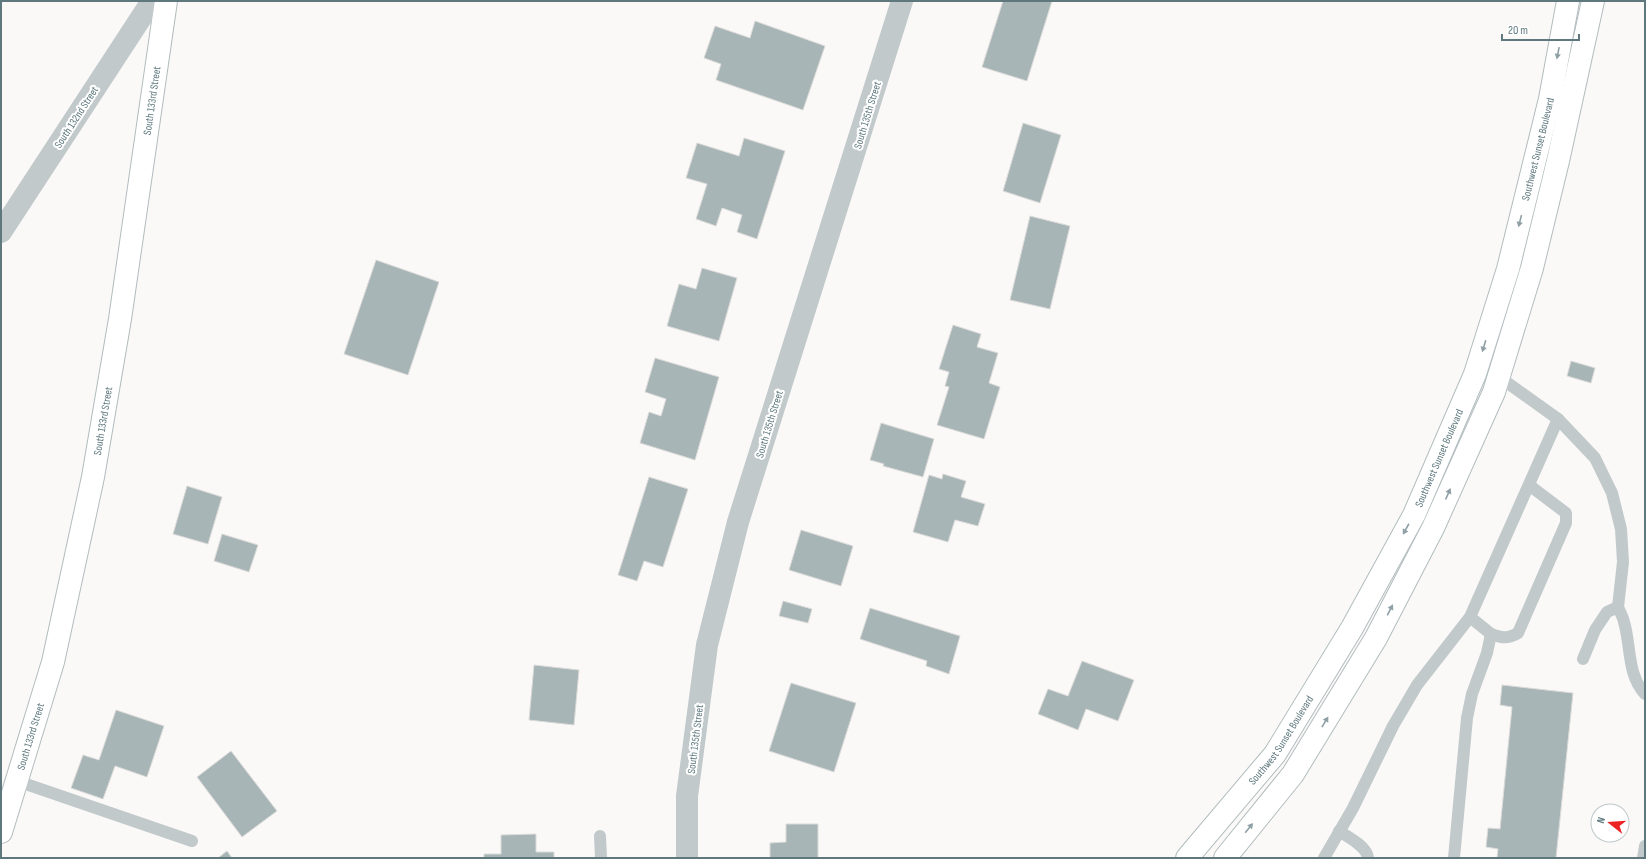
<svg xmlns="http://www.w3.org/2000/svg" width="1646" height="859" font-family="'Sofia Sans Condensed',sans-serif">
<rect width="100%" height="100%" fill="#faf9f7"/>
<g fill="#a7b5b7" stroke="#dcdbd9">
<polygon points="1003,1 1052,1 1027,81 982,67"/>
<polygon points="755,21 825,46 803,110 716,80 721,64 704,58 715,26 750,38"/>
<polygon points="1023,123 1061,135 1040,203 1003,191"/>
<polygon points="744,138 785,151 757,239 737,232 742,215 722,208 716,226 696,219 707,184 686,178 697,143 739,156"/>
<polygon points="1030,216 1070,226 1050,309 1010,300"/>
<polygon points="376,260 439,282 408,375 344,354"/>
<polygon points="702,268 737,278 719,341 667,326 679,284 696,289"/>
<polygon points="953,325 981,334 977,347 998,353 989,383 1000,387 984,439 937,425 949,387 945,386 949,372 939,369"/>
<polygon points="655,358 719,377 695,460 640,443 649,412 661,416 666,399 645,392"/>
<polygon points="1571,361 1595,368 1591,383 1567,376"/>
<polygon points="881,423 934,439 923,477 883,466 884,464 870,460"/>
<polygon points="943,474 966,481 961,497 985,504 978,526 955,520 948,542 913,532 929,475 942,479"/>
<polygon points="649,477 688,489 663,567 644,561 637,581 618,575"/>
<polygon points="187,486 222,497 208,544 173,534"/>
<polygon points="801,530 853,546 841,586 789,570"/>
<polygon points="222,534 258,545 249,572 214,561"/>
<polygon points="783,601 812,609 808,623 779,616"/>
<polygon points="870,608 960,636 949,674 926,666 927,661 860,639"/>
<polygon points="1082,661 1134,680 1118,721 1086,709 1078,730 1038,714 1048,689 1068,696"/>
<polygon points="534,665 579,670 574,725 529,720"/>
<polygon points="791,683 856,703 834,772 769,751"/>
<polygon points="1502,685 1573,693 1556,858 1497,858 1498,849 1486,847 1488,828 1500,829 1512,707 1500,705"/>
<polygon points="116,710 164,726 147,777 115,766 103,799 71,788 83,755 99,760"/>
<polygon points="231,751 277,811 242,837 197,777"/>
<polygon points="786,824 818,824 818,858 770,858 770,843 786,842"/>
<polygon points="536,834 536,852 554,852 554,858 484,858 484,854 501,854 501,835"/>
<polygon points="227,851 232,858 218,858"/>
</g>
<g fill="none" stroke-linecap="round" stroke-linejoin="round">
<defs>
<g id="secondary">
<path id="s1" d="M1,832L53,662L93,477L120,319L166,1"/>
<path id="s2" d="M1187,858L1275,754L1352,628L1414,515L1475,374L1508,269L1550,99L1568,1"/>
<polyline points="1225,858 1293,774 1376,638 1433,528 1494,392 1532,268 1558,161 1593,1"/>
</g>
</defs>
<use href="#secondary" stroke="#b2bcbe" stroke-width="24"/>
<g stroke="#c2c9cb" stroke-width="12">
<polyline points="1558,419 1595,458 1612,493 1621,529 1623,562 1618,607"/>
<path d="M1491,634C1502,638 1508,639 1518,633L1566,523V513L1529,485"/>
<path d="M1583,659L1595,630L1607,612L1618,607C1620,612 1623,617 1624,622C1631,645 1627,675 1645,694"/>
<polyline points="17,781 192,841"/>
<path d="M1339,831C1348,837 1367,846 1368,858"/>
<polyline points="600,836 601,858"/>
<polyline points="1324,858 1353,808 1393,726 1417,685 1470,617 1558,419 1498,376"/>
<polyline points="1454,858 1467,718 1472,694 1487,653 1491,634 1470,617"/>
<polyline points="1643,858 1645,846"/>
</g>
<g stroke="#c2c9cb" stroke-width="22">
<polyline points="1,232 152,1"/>
<polyline points="687,858 687,796 707,645 738,522 902,1"/>
</g>
<use href="#secondary" stroke="#fff" stroke-width="22"/>
</g>
<defs><path id="oneway-solid" d="M-6-.8H1V-3.2L6.5 0L1 3.2V.8H-6Z"/></defs>
<g fill="#8ea0a5">
<use href="#oneway-solid" transform="translate(1558 53) rotate(101)"/>
<use href="#oneway-solid" transform="translate(1520 221) rotate(104)"/>
<use href="#oneway-solid" transform="translate(1484 346) rotate(107)"/>
<use href="#oneway-solid" transform="translate(1448 494) rotate(-66)"/>
<use href="#oneway-solid" transform="translate(1406 529) rotate(119)"/>
<use href="#oneway-solid" transform="translate(1390 610) rotate(-63)"/>
<use href="#oneway-solid" transform="translate(1325 722) rotate(-59)"/>
<use href="#oneway-solid" transform="translate(1249 828) rotate(-51)"/>
</g>
<g text-anchor="middle" stroke-width="4" stroke-linejoin="round" paint-order="stroke">
<g font-size="11" fill="#5e787e" stroke="#fff">
<text dy="4" stroke="none"><textPath href="#s1" startOffset="748">South 133rd Street</textPath></text>
<text transform="translate(867 115) rotate(-73)" y="4">South 135th Street</text>
<text transform="translate(76 117) rotate(-57)" y="4">South 132nd Street</text>
<text dy="4" stroke="none"><textPath href="#s2" startOffset="800">Southwest Sunset Boulevard</textPath></text>
<text dy="4" stroke="none"><textPath href="#s1" startOffset="424">South 133rd Street</textPath></text>
<text transform="translate(769 424) rotate(-73)" y="4">South 135th Street</text>
<text dy="4" stroke="none"><textPath href="#s2" startOffset="475">Southwest Sunset Boulevard</textPath></text>
<text dy="4" stroke="none"><textPath href="#s1" startOffset="100">South 133rd Street</textPath></text>
<text transform="translate(695 739) rotate(-83)" y="4">South 135th Street</text>
<text dy="4" stroke="none"><textPath href="#s2" startOffset="151">Southwest Sunset Boulevard</textPath></text>
</g>
</g>
<rect width="1646" height="859" fill="none" stroke="#5e787e" stroke-width="4"/>
<g transform="translate(1610 823) rotate(287)"><circle r="19" fill="#ffffff" stroke="#bfc9cb"/>
<path d="M0-3L7 15L0 10L-7 15Z" fill="#ed2426"/>
<text y="-6" font-size="11" font-weight="bold" text-anchor="middle" fill="#5e787e">N</text>
</g>
<path d="M1502 34v6h77v-6" fill="none" stroke="#5e787e" stroke-width="2"/>
<text x="1508" y="34" font-size="12" fill="#5e787e" stroke="#ffffff" stroke-width="3" paint-order="stroke">20 m</text>
</svg>
